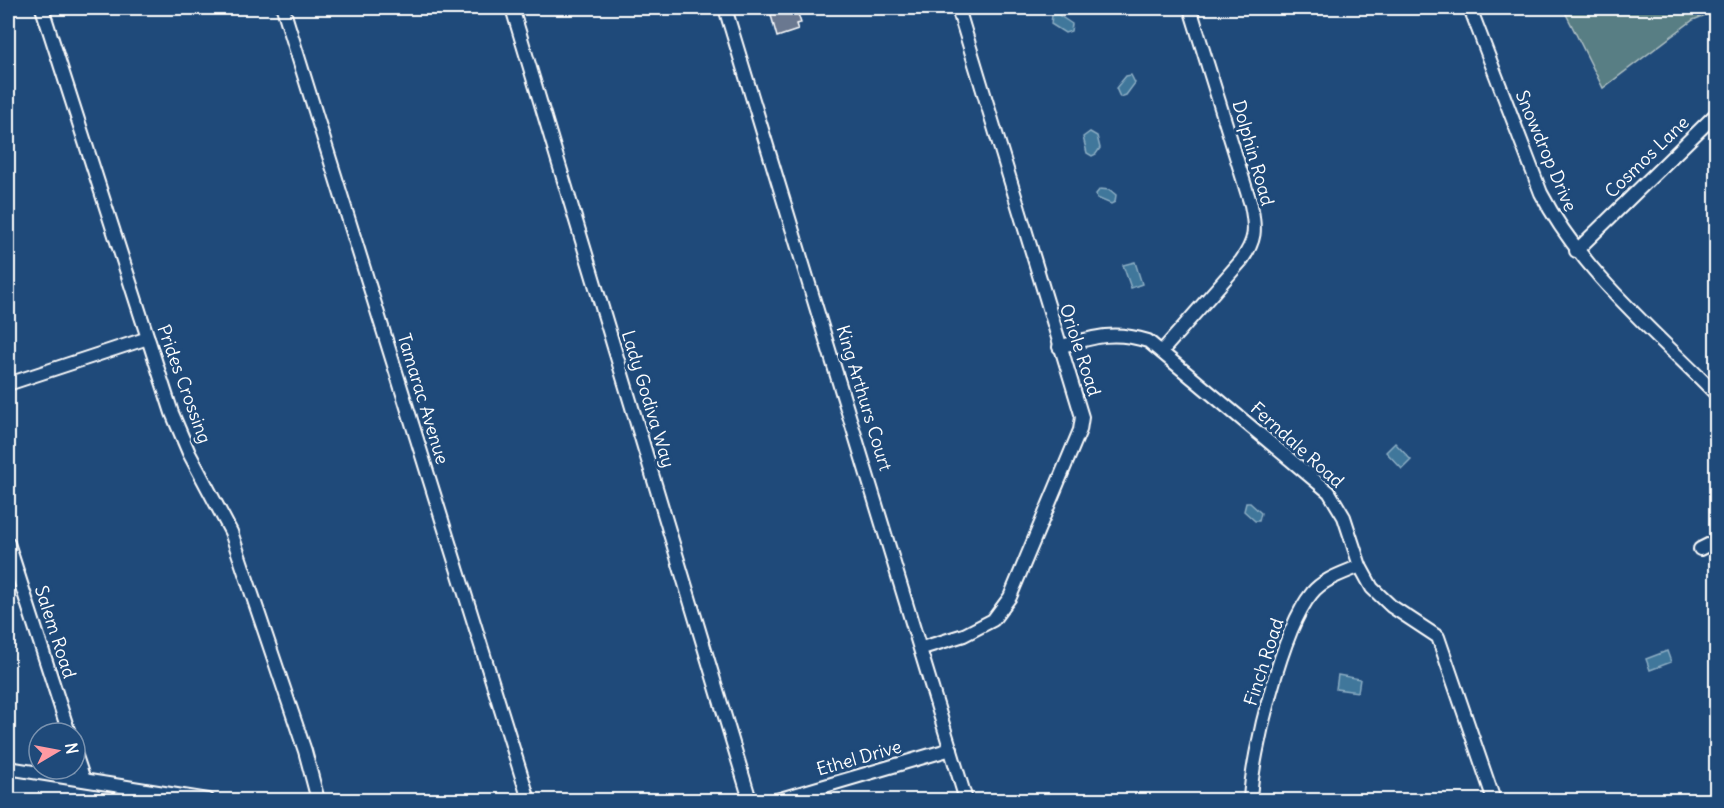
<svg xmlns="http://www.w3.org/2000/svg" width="1724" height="808" font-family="Delius,sans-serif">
<rect width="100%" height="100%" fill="#1f4a7a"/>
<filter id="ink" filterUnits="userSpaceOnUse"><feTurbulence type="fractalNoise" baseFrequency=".0167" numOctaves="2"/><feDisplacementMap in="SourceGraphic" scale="12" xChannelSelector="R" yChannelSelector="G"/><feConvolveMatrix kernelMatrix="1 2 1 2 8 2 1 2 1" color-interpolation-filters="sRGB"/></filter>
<g filter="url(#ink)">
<polygon fill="#597e84" stroke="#acbec2" stroke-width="1.5" points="1563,8 1716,8 1716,11 1693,20 1603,88"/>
<g fill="#3f779b" stroke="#8cadc3" stroke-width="1.5">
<polygon points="1057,14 1072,24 1071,31 1065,33 1051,24 1052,15"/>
<polygon points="1131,75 1135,83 1126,95 1120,97 1116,88 1126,76"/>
<polygon points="1090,132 1097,136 1100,148 1096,154 1092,156 1087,153 1083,137"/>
<polygon points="1100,189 1110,190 1116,195 1115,202 1111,204 1097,198 1096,194"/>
<polygon points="1135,262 1142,284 1131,288 1123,265"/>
<polygon points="1395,443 1411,460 1402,469 1386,452"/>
<polygon points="1246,503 1250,503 1261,513 1259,521 1255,521 1244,511"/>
<polygon points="1667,651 1671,662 1650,670 1646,659"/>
<polygon points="1338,675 1360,679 1358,692 1336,689"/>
</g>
<polygon fill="#6b7890" stroke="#fff" stroke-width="1.5" points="769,8 791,8 793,12 797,11 801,23 796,24 798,30 777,37"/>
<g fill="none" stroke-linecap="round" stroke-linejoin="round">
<defs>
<g id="street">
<polyline points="42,8 172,413 189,453 231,532 305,751 318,800"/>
<polyline points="283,8 529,800"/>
<polyline points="512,8 750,800"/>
<polyline points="725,8 966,800"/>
<path d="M1470,8L1541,193C1581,271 1655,332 1716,394"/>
<polyline points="1576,251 1716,114"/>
<path d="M1059,347C1093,337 1113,330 1148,341L1329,492L1344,517L1360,566L1372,588L1391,606L1438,637L1494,800"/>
<path d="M1162,351L1241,261C1256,240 1256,230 1251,205L1190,8"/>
<polyline points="8,384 148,338"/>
<polyline points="8,543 69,733"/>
<polyline points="1700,549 1716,541"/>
<polyline points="922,648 964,635 993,620 1010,597 1080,430 1082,417 958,8"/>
<polyline points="75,753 84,780"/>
<polyline points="8,768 208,800"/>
<polyline points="777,800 951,749"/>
<path d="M1250,800C1252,753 1282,629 1312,593C1323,579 1344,573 1360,566"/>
</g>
</defs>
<use href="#street" stroke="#fff" stroke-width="16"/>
<use href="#street" stroke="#1f4a7a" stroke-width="12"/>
</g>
</g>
<g text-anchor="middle" stroke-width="6" stroke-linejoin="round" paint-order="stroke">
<g font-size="18" fill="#fff" stroke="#1f4a7a">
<text transform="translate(1546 151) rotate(67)" y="6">Snowdrop Drive</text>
<text transform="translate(1253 153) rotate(74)" y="6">Dolphin Road</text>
<text transform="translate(1647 157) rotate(-44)" y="6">Cosmos Lane</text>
<text transform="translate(1080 350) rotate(72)" y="6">Oriole Road</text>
<text transform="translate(184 384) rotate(70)" y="6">Prides Crossing</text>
<text transform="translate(864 398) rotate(73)" y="6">King Arthurs Court</text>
<text transform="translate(423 399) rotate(73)" y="6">Tamarac Avenue</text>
<text transform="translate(648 399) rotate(73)" y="6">Lady Godiva Way</text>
<text transform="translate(1297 445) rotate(42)" y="6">Ferndale Road</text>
<text transform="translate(55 632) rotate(72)" y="6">Salem Road</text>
<text transform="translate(1264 662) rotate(-72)" y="6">Finch Road</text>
<text transform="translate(859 758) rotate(-16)" y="6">Ethel Drive</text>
</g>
</g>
<rect width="1724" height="808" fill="none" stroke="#1f4a7a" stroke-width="30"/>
<rect x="15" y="15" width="1694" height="778" fill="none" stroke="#fff" stroke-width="2" filter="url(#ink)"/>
<g transform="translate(57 751) rotate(80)"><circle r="28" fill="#1f4a7a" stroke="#7992af" stroke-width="1.5"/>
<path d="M0-4.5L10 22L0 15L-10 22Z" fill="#ff9aa2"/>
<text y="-9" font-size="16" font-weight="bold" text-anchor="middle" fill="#ffffff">N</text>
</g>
</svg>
